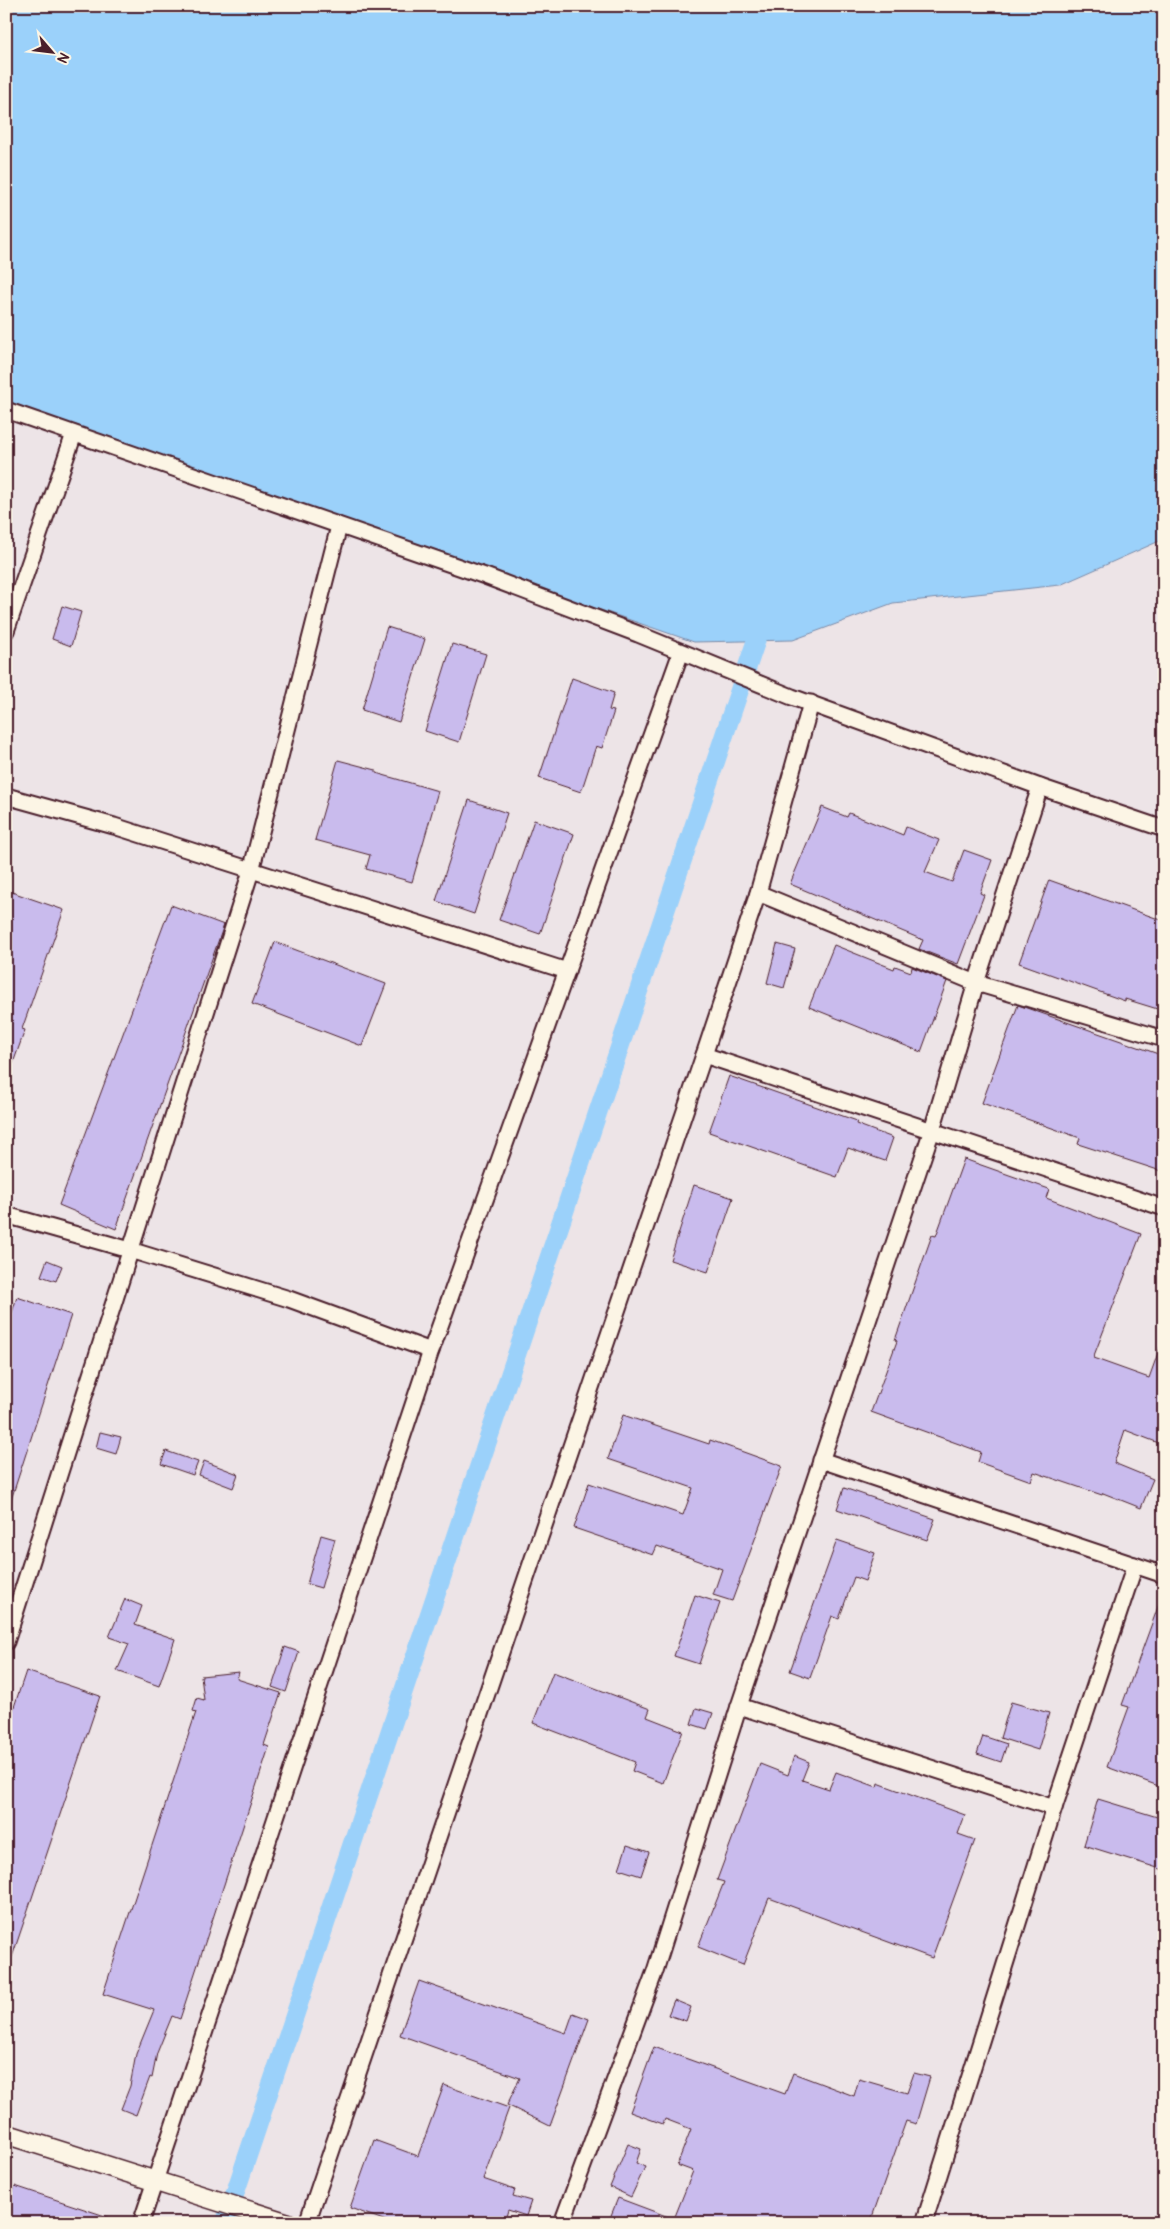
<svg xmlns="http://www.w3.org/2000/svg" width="1170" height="2229" font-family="Pangolin,sans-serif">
<rect width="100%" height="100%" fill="#ede4e7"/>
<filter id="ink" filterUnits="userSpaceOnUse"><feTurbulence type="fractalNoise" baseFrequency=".02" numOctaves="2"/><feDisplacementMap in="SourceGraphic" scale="10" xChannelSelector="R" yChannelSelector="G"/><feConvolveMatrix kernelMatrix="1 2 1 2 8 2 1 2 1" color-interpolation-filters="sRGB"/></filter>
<g filter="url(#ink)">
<polygon fill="#9bd1fa" stroke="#7b8aa7" points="6,6 1164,6 1164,539 1060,585 893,603 793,640 694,642 6,405"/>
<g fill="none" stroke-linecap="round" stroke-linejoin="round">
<polyline stroke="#9bd1fa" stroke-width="19" points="225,2223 756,641"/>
</g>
<g fill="#c9bbed" stroke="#4a1f2b">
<polygon points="62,606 81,612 71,646 52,639"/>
<polygon points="387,627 425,639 399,722 362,710"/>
<polygon points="452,644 486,654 459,742 425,731"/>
<polygon points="572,678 614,693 609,710 614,711 602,748 596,746 581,792 539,778"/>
<polygon points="338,760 376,770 376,773 438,791 412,882 366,869 370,855 315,840"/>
<polygon points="469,800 507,813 474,914 436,901"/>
<polygon points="822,807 847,817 849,813 903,835 906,827 939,840 925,872 952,882 964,850 992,860 980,893 984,895 958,964 919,949 923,940 790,884"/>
<polygon points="534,820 574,834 540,934 499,920"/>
<polygon points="1049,880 1164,921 1164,1011 1125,999 1125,1001 1019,963"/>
<polygon points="6,890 64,910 22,1029 25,1030 8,1077 6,1077"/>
<polygon points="171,905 224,925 116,1229 59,1205"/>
<polygon points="275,942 386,984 362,1046 252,1004"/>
<polygon points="777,944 795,949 784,988 767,983"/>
<polygon points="834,945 894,969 895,966 911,972 912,967 947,981 921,1052 809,1007"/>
<polygon points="1018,1005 1164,1056 1164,1172 1078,1144 1080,1138 982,1103"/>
<polygon points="729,1076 857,1121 856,1124 893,1138 885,1161 848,1148 837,1177 709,1132"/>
<polygon points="964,1159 1049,1189 1046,1198 1141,1234 1093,1358 1149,1378 1162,1342 1164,1343 1164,1445 1125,1430 1114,1463 1153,1479 1141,1508 1103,1493 1102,1495 1034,1472 1031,1481 978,1462 981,1452 871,1412 897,1341 895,1340 932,1235 936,1236"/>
<polygon points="694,1185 733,1198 708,1272 670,1260"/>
<polygon points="47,1260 62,1266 56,1281 41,1276"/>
<polygon points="17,1297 71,1315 9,1506 6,1505 6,1331"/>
<polygon points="623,1415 709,1444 710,1440 782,1466 732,1601 713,1595 722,1569 657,1546 653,1555 574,1528 589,1483 683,1515 693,1488 608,1459"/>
<polygon points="100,1432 121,1437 116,1454 96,1448"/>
<polygon points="166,1451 198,1462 193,1475 161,1464"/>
<polygon points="204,1461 238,1474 233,1488 199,1475"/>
<polygon points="844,1488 935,1519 927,1540 837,1509"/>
<polygon points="321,1535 335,1539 321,1588 307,1584"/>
<polygon points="837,1540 875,1553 865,1581 854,1577 839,1619 832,1616 810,1678 790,1671"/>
<polygon points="695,1595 720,1603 699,1664 674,1656"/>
<polygon points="1162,1596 1164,1596 1164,1788 1107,1767 1129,1707 1122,1705"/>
<polygon points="125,1599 142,1606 135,1625 175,1639 159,1686 117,1671 129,1644 109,1637"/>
<polygon points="285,1647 299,1652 286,1692 272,1687"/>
<polygon points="26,1671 100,1696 9,1966 6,1966 6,1731"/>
<polygon points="239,1672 237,1679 281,1693 264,1745 269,1747 180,2019 172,2016 157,2053 152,2078 150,2077 136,2115 121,2109 130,2086 136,2054 154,2010 103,1994 196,1712 193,1711 197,1698 204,1700 201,1676"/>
<polygon points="553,1672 650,1709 647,1717 683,1731 663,1783 632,1771 635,1762 533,1723"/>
<polygon points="1011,1702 1049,1713 1038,1750 1000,1738"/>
<polygon points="696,1708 713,1713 707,1729 691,1724"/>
<polygon points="983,1736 1007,1744 1001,1762 977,1754"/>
<polygon points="794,1756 809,1762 802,1780 829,1789 836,1772 877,1787 878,1783 965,1815 958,1834 975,1840 932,1958 769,1898 743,1965 698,1947 724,1882 717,1880 760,1764 788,1775"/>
<polygon points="1098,1799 1164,1819 1164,1870 1084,1845"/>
<polygon points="627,1845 649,1852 641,1876 619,1869"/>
<polygon points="419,1981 566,2033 573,2013 589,2019 550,2126 507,2105 520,2078 400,2035"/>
<polygon points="674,2000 691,2007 686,2021 668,2015"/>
<polygon points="654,2047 785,2094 793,2073 854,2096 859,2079 907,2093 914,2073 930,2077 916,2124 906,2121 870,2223 608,2223 618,2198 674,2219 693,2171 677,2165 691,2129 665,2119 663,2124 630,2112"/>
<polygon points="444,2085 509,2108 483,2179 515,2190 513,2196 531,2201 526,2216 508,2210 504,2223 392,2223 350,2208 374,2140 418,2156"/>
<polygon points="628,2144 641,2149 636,2163 645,2167 631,2197 610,2187"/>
<polygon points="15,2186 117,2220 117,2223 6,2223 6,2211"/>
</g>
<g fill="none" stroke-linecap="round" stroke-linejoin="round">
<defs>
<g id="minor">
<polyline points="6,410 485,576 638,634 792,697 1040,787 1164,829"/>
<polyline points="6,631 74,434"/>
<polyline points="6,796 114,826 567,971"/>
<polyline points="758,893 976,983 1164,1039"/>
<polyline points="704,1055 1164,1208"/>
<polyline points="6,1215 130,1250 289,1299 431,1351"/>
<polyline points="821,1460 1164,1575"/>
<polyline points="6,1642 251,871 339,526"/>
<polyline points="739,1706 1054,1808"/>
<polyline points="141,2223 431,1351 681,652"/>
<polyline points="307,2223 704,1055 758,893 811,703"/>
<polyline points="562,2223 655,1971 739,1706 932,1130 976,983 1040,787"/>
<polyline points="924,2223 1054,1808 1135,1565"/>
</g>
<polyline id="tertiary" points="6,2134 287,2223"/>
</defs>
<use href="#minor" stroke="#4a1f2b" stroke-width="19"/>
<use href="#tertiary" stroke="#4a1f2b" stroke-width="22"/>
<use href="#minor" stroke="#fcf5e5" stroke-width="15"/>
<use href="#tertiary" stroke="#fcf5e5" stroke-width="19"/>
</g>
</g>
<rect width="1170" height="2229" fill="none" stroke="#fcf5e5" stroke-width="25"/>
<rect x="12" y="12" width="1145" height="2204" fill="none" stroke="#4a1f2b" stroke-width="2" filter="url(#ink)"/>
<g transform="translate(52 52) rotate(118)" stroke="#fcf5e5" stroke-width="4" paint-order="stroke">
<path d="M0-4L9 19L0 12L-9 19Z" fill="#4a1f2b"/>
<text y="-8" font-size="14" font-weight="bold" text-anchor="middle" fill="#4a1f2b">N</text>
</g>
</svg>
